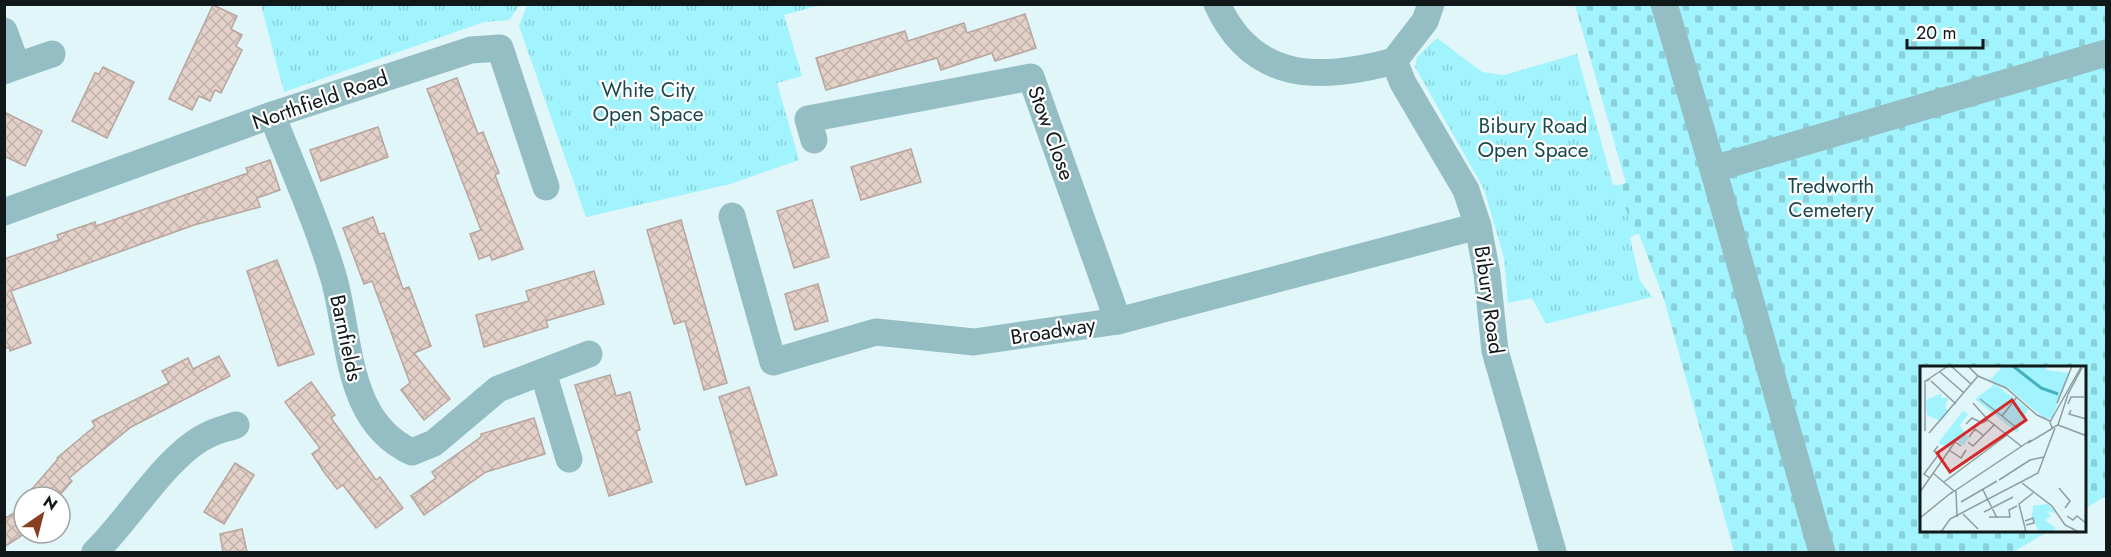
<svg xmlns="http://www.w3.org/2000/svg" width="2111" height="557" font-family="Jost,sans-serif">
<defs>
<pattern id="cemetery-stones" width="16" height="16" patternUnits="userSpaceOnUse" patternTransform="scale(1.5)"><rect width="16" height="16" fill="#a1f3fe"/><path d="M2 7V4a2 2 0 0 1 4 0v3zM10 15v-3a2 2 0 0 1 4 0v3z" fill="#8ad0d9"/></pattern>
<pattern id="park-tufts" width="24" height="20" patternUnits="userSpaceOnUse" patternTransform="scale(1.5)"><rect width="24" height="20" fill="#a1f3fe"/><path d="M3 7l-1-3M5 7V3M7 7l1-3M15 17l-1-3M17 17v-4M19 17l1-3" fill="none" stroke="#8ad0d9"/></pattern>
<pattern id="building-cross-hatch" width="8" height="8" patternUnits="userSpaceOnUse" patternTransform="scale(1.5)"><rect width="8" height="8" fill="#e3d0c8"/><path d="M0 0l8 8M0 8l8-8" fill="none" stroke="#c2b2ab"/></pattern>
</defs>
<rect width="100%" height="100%" fill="#e0f6f9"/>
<polygon fill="url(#cemetery-stones)" points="1575,5 2106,5 2106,496 2086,508 2086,368 1922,368 1922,532 2047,532 2013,552 1734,552 1664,299 1639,234 1634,235 1618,185 1626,183"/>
<g fill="url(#park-tufts)">
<polygon points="261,5 261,4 520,5 509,20 484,22 284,92"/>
<polygon points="527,5 821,5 784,15 802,76 777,83 799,160 730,184 586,217 519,26"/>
<polygon points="1437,38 1482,72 1504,75 1577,54 1613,185 1618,185 1634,235 1630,238 1640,281 1652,297 1546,324 1532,298 1508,303 1504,258 1484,189 1415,67 1417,57"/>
</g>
<g fill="url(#building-cross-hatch)" stroke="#b8a59e" stroke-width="1.5">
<polygon points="213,5 237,16 231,29 242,35 236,46 242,50 221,93 215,90 210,101 199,96 192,110 169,99"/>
<polygon points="1025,14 1036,48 995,61 992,53 941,70 937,58 826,90 816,58 905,31 908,41 964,23 967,33"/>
<polygon points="103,67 134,82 107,138 72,121 95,73 99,74"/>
<polygon points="457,78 478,134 483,132 499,173 495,175 523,249 492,260 490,255 479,259 470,234 481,230 427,89"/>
<polygon points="4,112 42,131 25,166 4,156"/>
<polygon points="378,127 388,157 321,181 310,150"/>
<polygon points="911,149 921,182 861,200 851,167"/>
<polygon points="270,160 280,190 257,198 260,207 194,225 11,291 31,343 10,351 9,347 4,349 4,259 59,240 57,235 95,222 96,226 248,173 246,168"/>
<polygon points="812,200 829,257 794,268 777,211"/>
<polygon points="373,217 379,234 384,233 403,289 409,287 431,346 414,353 450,399 424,420 401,390 410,383 372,281 364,284 343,228"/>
<polygon points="681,220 727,383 704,390 685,321 674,324 647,230"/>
<polygon points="277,260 314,354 278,366 247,271"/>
<polygon points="594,271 604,304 546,321 548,327 484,347 476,315 529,301 526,291"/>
<polygon points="818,284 828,321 795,330 785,294"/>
<polygon points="219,356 230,376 131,427 69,478 72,481 58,497 25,497 58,459 57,458 95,426 92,421 169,383 162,371 188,358 193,369"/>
<polygon points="610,375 616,396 630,392 640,430 636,431 652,482 609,496 575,385"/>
<polygon points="311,382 335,415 331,418 376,480 380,477 403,508 376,528 343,485 337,489 324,472 312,454 320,448 285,402"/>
<polygon points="749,387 777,475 746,485 719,397"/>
<polygon points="534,418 545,454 486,472 424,515 411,496 436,478 432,472 481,437 481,434"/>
<polygon points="235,463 254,475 224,524 204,512"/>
<polygon points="24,498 24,534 4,547 4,519 19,510 16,507"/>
<polygon points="242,529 247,552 223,552 220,534"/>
</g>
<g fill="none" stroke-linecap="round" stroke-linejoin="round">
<g stroke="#95bec4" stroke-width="27">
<path d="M1217,4C1253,83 1321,81 1394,61"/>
<polyline points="1431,4 1425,21 1394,61 1403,83 1466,190 1478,226 1487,274 1495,351 1553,552"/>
<polyline points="1664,4 1713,169"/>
<polyline points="4,31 17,66 4,71"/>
<polyline points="17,66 52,54"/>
<path d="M272,115C293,169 318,224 334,279C351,340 345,421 412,452L434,443L498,389L589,354"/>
<polyline points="814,140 808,119 1031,77 1118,321"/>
<polyline points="4,212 272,115 471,50 500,48 546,187"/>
<polyline points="732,216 773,362 876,332 974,342 1118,321 1478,226"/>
<polyline points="543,372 569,459"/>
<path d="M95,552C130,519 167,453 210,434C218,430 228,428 236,425"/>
<polyline points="1822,552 1713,169 2106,53"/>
</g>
</g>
<g text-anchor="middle" stroke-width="4.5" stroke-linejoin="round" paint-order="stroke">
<g font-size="21" fill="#1a4a4f" stroke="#fff">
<text x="648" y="97">White City<tspan x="648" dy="24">Open Space</tspan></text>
<text x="1533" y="133">Bibury Road<tspan x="1533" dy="24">Open Space</tspan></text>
<text x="1831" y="193">Tredworth<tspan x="1831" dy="24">Cemetery</tspan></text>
</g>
<g font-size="21" fill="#11181a" stroke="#fff">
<text transform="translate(320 100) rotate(-19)" y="7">Northfield Road</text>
<text transform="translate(1051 133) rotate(70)" y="7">Stow Close</text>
<text transform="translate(1489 300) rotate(82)" y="7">Bibury Road</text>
<text transform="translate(1053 331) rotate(-9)" y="7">Broadway</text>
<text transform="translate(346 338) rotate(78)" y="7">Barnfields</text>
</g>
</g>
<g transform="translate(1920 366)">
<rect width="166" height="166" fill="#e0f6f9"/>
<path d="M128,138L136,147L127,145L131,150L125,154L136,162L131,166H119L112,151L113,140Z" fill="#a1f3fe"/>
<path d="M83,0H126V4L150,7L132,52H124L88,22L70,14ZM75,18L108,43L97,67L55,33Z" fill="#a1f3fe"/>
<path d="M22,27L21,32H28L25,42L29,45L21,55L7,49L6,34ZM39,59L49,72L43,80L36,74L29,83L25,79Z" fill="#a1f3fe"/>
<path d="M43,45L48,48L25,80L18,77Z" fill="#a1f3fe"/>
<path fill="none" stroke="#45b1be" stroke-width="3" d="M93,0L121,22L138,28"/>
<path fill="none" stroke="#8d9da0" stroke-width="1.5" d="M31,0L51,18M48,0L58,10L86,22L117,49L130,55M161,1L130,56L132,62L138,59L148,28L162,2M20,6L44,27M10,13L4,16L28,0M11,15L36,38M60,33L82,50M53,37L68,54L101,80M137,37L152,0M148,38L151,31H164M151,44L149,48L166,53M46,58L52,52L62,57L68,54M138,59L167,70M97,62L82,50L97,31M5,65V17M9,67L58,10M49,71L55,63L64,70M48,76L53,80L75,58M108,77L133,62M29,84L41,92L46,84M13,107L34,125M10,112L4,108L19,88L14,85L18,80M79,114L110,94L124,91M24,116L87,69M102,117L132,140L145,159L159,166M139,122L150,135L145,142M63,124L77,152M36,125L37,151M0,126L35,76L41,80M30,128L111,74M41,136L77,115M64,146L93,131M43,148L58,163M147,150L153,154L157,150L167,158M69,151H90L89,144L97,140M0,152L32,126M105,155L113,152L114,157L106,159M21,166L30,153L118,107L135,62M106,166L99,138L113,127"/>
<path fill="#d62828" fill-opacity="0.15" stroke="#d62828" stroke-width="3" d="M92,34L106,54L30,106L17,87Z"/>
<rect width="166" height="166" fill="none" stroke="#11181a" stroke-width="3"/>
</g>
<rect width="2111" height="557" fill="none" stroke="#11181a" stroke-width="12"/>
<g transform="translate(42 515) rotate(35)"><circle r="28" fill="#ffffff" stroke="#a0a3a3" stroke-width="1.5"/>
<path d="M0-4.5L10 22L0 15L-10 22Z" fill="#873f21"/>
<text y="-9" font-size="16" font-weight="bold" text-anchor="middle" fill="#11181a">N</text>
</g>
<path d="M1907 39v9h76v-9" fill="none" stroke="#11181a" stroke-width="3"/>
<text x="1916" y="39" font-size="18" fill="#11181a" stroke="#ffffff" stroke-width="4.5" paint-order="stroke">20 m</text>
</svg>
